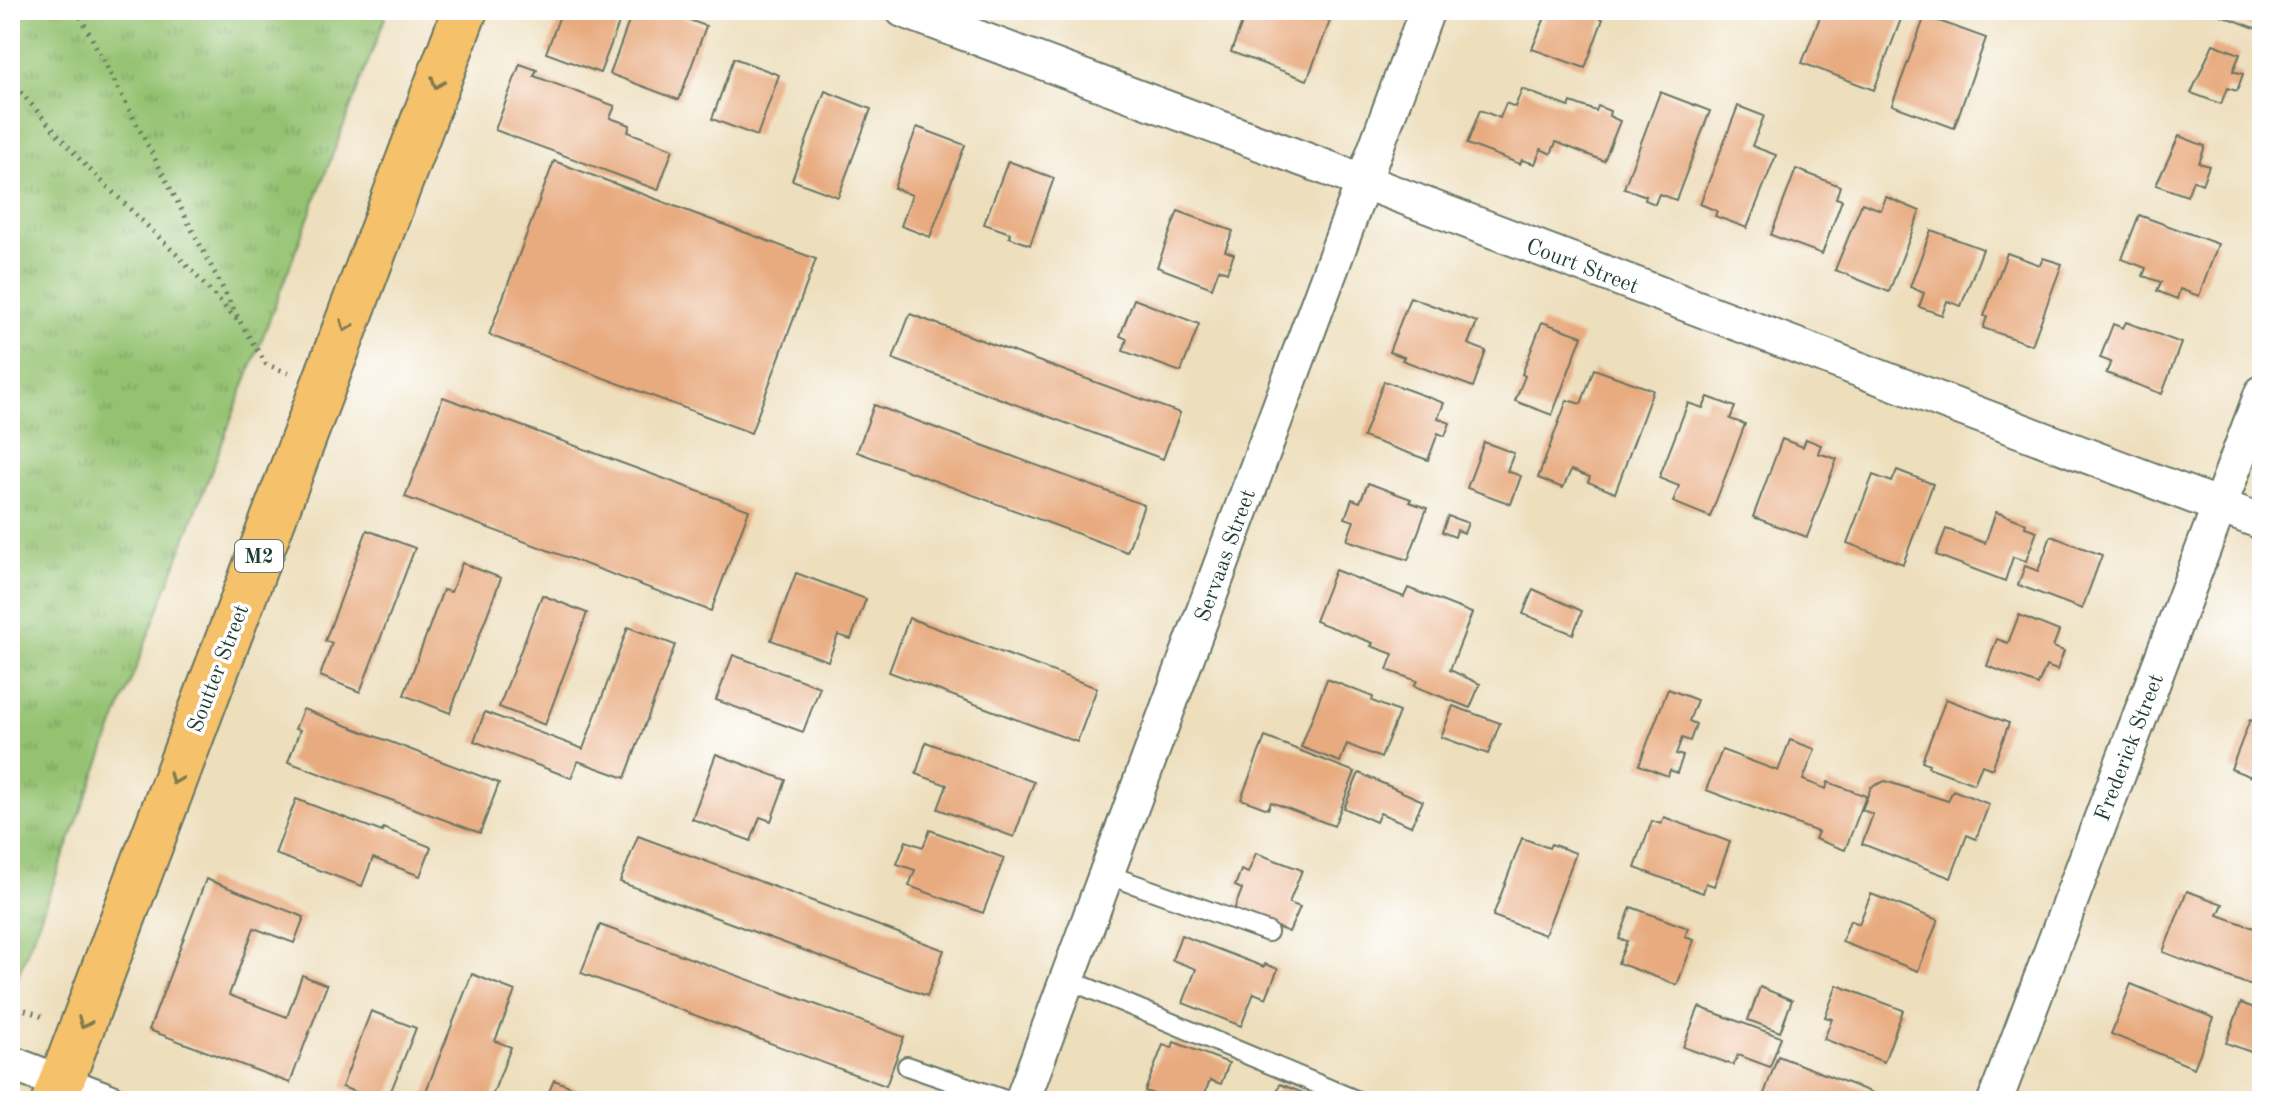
<svg xmlns="http://www.w3.org/2000/svg" width="2272" height="1111" font-family="'Old Standard TT',serif">
<defs>
<pattern id="grass-tufts" width="24" height="20" patternUnits="userSpaceOnUse" patternTransform="scale(2)"><rect width="24" height="20" fill="#94c271"/><path d="M3 7l-1-3M5 7V3M7 7l1-3M15 17l-1-3M17 17v-4M19 17l1-3" fill="none" stroke="#789f5e"/></pattern>
</defs>
<rect width="100%" height="100%" fill="#fff"/>
<filter id="ink" filterUnits="userSpaceOnUse"><feTurbulence type="fractalNoise" baseFrequency=".0125" numOctaves="2"/><feDisplacementMap in="SourceGraphic" scale="16" xChannelSelector="R" yChannelSelector="G"/><feConvolveMatrix kernelMatrix="1 2 1 2 8 2 1 2 1" color-interpolation-filters="sRGB"/></filter>
<filter id="wash" filterUnits="userSpaceOnUse"><feTurbulence type="fractalNoise" baseFrequency=".006" numOctaves="4" result="noise"/><feDisplacementMap in="SourceGraphic" scale="32" xChannelSelector="R" yChannelSelector="G"/><feGaussianBlur stdDeviation="1.8" result="paint"/><feColorMatrix in="noise" values="0 0 0 0 0 0 0 0 0 0 0 0 0 0 0 0 0 1.4 0 .05"/><feComposite in="paint" operator="in"/></filter>
<g filter="url(#wash)">
<rect width="100%" height="100%" fill="#eddebc"/>
<polygon fill="url(#grass-tufts)" stroke="#5a8052" stroke-width="2" points="10,10 388,10 11,994 10,994"/>
<g id="blocks">
<g fill="#e8aa7f">
<polygon points="562,10 624,10 600,73 546,53"/>
<polygon points="633,10 662,10 706,26 679,100 610,74"/>
<polygon points="1247,10 1301,10 1330,21 1307,80 1231,52"/>
<polygon points="1548,10 1579,10 1603,19 1585,68 1532,49"/>
<polygon points="1812,10 1878,10 1901,19 1874,90 1802,63 1821,14"/>
<polygon points="2224,10 2262,10 2262,26 2260,30 2221,15"/>
<polygon points="1925,16 1986,38 1954,128 1892,105"/>
<polygon points="2213,44 2240,54 2233,71 2243,74 2237,91 2227,88 2221,104 2191,93"/>
<polygon points="734,58 779,75 757,136 712,119"/>
<polygon points="520,64 537,70 534,76 615,106 610,118 630,125 628,132 673,149 658,190 495,130"/>
<polygon points="1522,89 1569,107 1571,102 1596,111 1598,106 1610,111 1609,116 1620,121 1604,161 1556,142 1551,154 1541,149 1535,164 1522,160 1520,164 1467,144 1480,110 1500,118 1506,103 1515,107"/>
<polygon points="825,91 871,109 838,197 792,180"/>
<polygon points="1660,92 1710,111 1676,200 1659,194 1655,204 1645,200 1646,196 1624,188"/>
<polygon points="1738,106 1764,116 1752,146 1776,155 1747,228 1715,216 1717,211 1700,204"/>
<polygon points="917,127 965,145 930,237 901,226 912,195 894,188"/>
<polygon points="2179,136 2205,146 2199,163 2209,166 2202,184 2193,180 2187,196 2156,185"/>
<polygon points="554,161 816,259 751,433 489,335"/>
<polygon points="1008,161 1054,178 1030,245 1009,237 1010,233 984,224"/>
<polygon points="1796,169 1840,186 1836,198 1842,200 1822,254 1771,235"/>
<polygon points="1886,197 1920,211 1889,292 1835,270 1862,203 1881,210"/>
<polygon points="1178,211 1233,231 1225,251 1234,254 1227,272 1219,269 1212,288 1157,267"/>
<polygon points="2139,215 2218,244 2199,296 2180,289 2177,299 2157,291 2161,282 2143,276 2146,268 2122,259"/>
<polygon points="1931,230 1983,249 1961,306 1947,301 1942,315 1919,307 1924,293 1910,287"/>
<polygon points="2007,253 2040,265 2043,258 2062,264 2032,345 1983,328 1987,317 1984,316"/>
<polygon points="1410,297 1477,322 1468,344 1486,351 1473,387 1402,360 1404,357 1389,352"/>
<polygon points="1134,299 1199,324 1181,372 1123,351 1127,339 1120,336"/>
<polygon points="910,314 1180,413 1163,459 893,359"/>
<polygon points="1542,322 1582,336 1552,415 1515,401 1525,376 1522,374"/>
<polygon points="2126,322 2181,343 2162,394 2106,373 2111,362 2100,358 2113,324 2123,328"/>
<polygon points="1594,369 1653,390 1615,493 1588,482 1590,477 1571,470 1563,488 1538,478 1567,400 1581,404"/>
<polygon points="1384,381 1444,403 1438,418 1450,423 1445,436 1438,433 1428,460 1363,437"/>
<polygon points="443,397 749,510 711,611 405,497"/>
<polygon points="1708,397 1735,407 1730,419 1745,424 1710,517 1673,502 1679,486 1659,478 1688,403 1703,408"/>
<polygon points="874,405 1144,505 1127,552 857,452"/>
<polygon points="1782,439 1803,447 1806,439 1821,445 1818,453 1837,459 1807,537 1753,517"/>
<polygon points="1484,442 1514,453 1507,471 1521,476 1511,504 1467,488"/>
<polygon points="1897,470 1933,484 1903,564 1847,543 1873,475 1892,482"/>
<polygon points="1368,483 1411,499 1409,502 1427,508 1408,560 1347,540 1354,521 1345,518 1352,499 1360,502"/>
<polygon points="1996,512 2026,523 2025,527 2037,531 2026,561 2013,557 2005,581 1936,555 1946,529 1985,543"/>
<polygon points="1448,516 1468,523 1464,533 1457,530 1455,537 1442,532"/>
<polygon points="367,530 415,548 360,692 320,676 332,643 325,641"/>
<polygon points="2051,536 2102,555 2082,609 2018,585 2025,566 2038,571"/>
<polygon points="462,563 501,578 450,713 404,695 443,590 451,592"/>
<polygon points="1335,570 1404,597 1408,588 1472,613 1450,670 1480,684 1470,708 1414,686 1417,681 1387,670 1393,654 1371,646 1373,643 1315,621"/>
<polygon points="796,573 866,599 851,639 838,635 828,661 771,640"/>
<polygon points="1533,589 1582,611 1573,634 1523,614"/>
<polygon points="542,595 587,613 545,725 499,707"/>
<polygon points="2019,615 2059,631 2053,647 2064,651 2057,670 2046,666 2038,685 1987,666 1997,639 2008,643"/>
<polygon points="909,618 1097,688 1077,742 889,672"/>
<polygon points="628,627 675,645 625,778 578,761 571,778 474,741 485,712 583,749"/>
<polygon points="733,655 820,687 803,732 716,700"/>
<polygon points="1327,679 1373,697 1372,701 1399,712 1381,758 1347,744 1340,762 1301,747"/>
<polygon points="1668,689 1697,700 1689,721 1696,724 1690,741 1682,738 1676,754 1683,756 1677,773 1670,770 1668,776 1639,765"/>
<polygon points="1946,699 2009,723 1992,769 1982,765 1974,784 1928,767 1929,764 1922,761"/>
<polygon points="2262,704 2262,781 2231,769 2250,720 2255,722"/>
<polygon points="1453,706 1500,723 1488,754 1441,737"/>
<polygon points="303,709 499,783 480,833 288,762 300,730 295,729"/>
<polygon points="1265,737 1355,772 1334,826 1271,802 1268,809 1241,799"/>
<polygon points="1790,740 1815,749 1803,780 1826,789 1828,782 1866,796 1845,850 1815,839 1818,832 1706,790 1722,750 1778,771"/>
<polygon points="926,742 1034,782 1014,837 938,809 947,785 916,774"/>
<polygon points="716,754 786,780 771,821 760,817 751,841 692,819"/>
<polygon points="1359,773 1423,801 1411,826 1380,813 1376,822 1344,808"/>
<polygon points="1885,781 1948,801 1953,790 1989,804 1976,839 1967,835 1951,878 1862,844 1873,814 1862,810 1871,787"/>
<polygon points="296,799 382,832 383,828 431,847 420,876 373,858 362,886 275,854"/>
<polygon points="1664,817 1730,842 1714,886 1706,883 1703,893 1635,868 1652,821 1661,824"/>
<polygon points="930,830 1004,858 983,913 909,886 915,870 897,864 906,841 923,847"/>
<polygon points="638,836 944,950 927,996 620,882"/>
<polygon points="1522,838 1549,848 1551,844 1576,853 1545,935 1493,916"/>
<polygon points="1256,853 1302,870 1289,903 1300,907 1289,932 1234,910 1242,889 1235,886 1241,870 1248,873"/>
<polygon points="206,879 304,917 294,943 254,928 229,995 287,1017 302,975 327,985 290,1083 149,1030"/>
<polygon points="2187,891 2223,904 2218,915 2262,931 2260,989 2163,952"/>
<polygon points="1871,894 1938,920 1918,971 1842,942 1850,920 1859,924"/>
<polygon points="1631,907 1688,928 1685,937 1694,940 1677,985 1618,963 1627,941 1619,939"/>
<polygon points="600,925 904,1037 886,1086 581,973"/>
<polygon points="1181,935 1264,967 1265,964 1278,969 1266,998 1254,993 1241,1026 1183,1003 1196,969 1172,960"/>
<polygon points="472,974 515,991 495,1041 511,1047 490,1101 429,1101 423,1099"/>
<polygon points="2131,984 2214,1018 2194,1068 2111,1034"/>
<polygon points="1837,985 1903,1010 1884,1062 1824,1039 1832,1019 1825,1017"/>
<polygon points="1760,987 1792,1000 1780,1032 1748,1020"/>
<polygon points="2241,1003 2262,1011 2262,1056 2226,1043"/>
<polygon points="1699,1007 1781,1037 1770,1067 1738,1055 1733,1065 1683,1047"/>
<polygon points="371,1011 416,1028 387,1101 379,1101 342,1087"/>
<polygon points="1174,1042 1229,1063 1221,1084 1210,1080 1202,1101 1158,1101 1152,1099 1153,1094 1145,1091 1163,1045 1172,1048"/>
<polygon points="1778,1056 1876,1094 1873,1101 1783,1101 1764,1094"/>
<polygon points="554,1080 607,1101 545,1101"/>
<polygon points="1280,1084 1324,1101 1273,1101"/>
<polygon points="1231,1094 1247,1101 1228,1101"/>
</g>
</g>
</g>
<g filter="url(#ink)">
<use href="#blocks" fill-opacity="0" stroke="#677564" stroke-width="2"/>
<g fill="none" stroke-linecap="round" stroke-linejoin="round">
<defs>
<g id="lane">
<polyline points="1106,874 1268,932"/>
<polyline points="1067,979 1358,1101"/>
<polyline points="907,1066 1008,1101"/>
</g>
<g id="street">
<polyline points="903,10 1362,181 2262,522"/>
<polyline points="10,1063 109,1101"/>
<polyline points="1022,1101 1427,10"/>
<polyline points="1995,1101 2262,393"/>
</g>
<polyline id="primary" points="54,1101 465,10"/>
</defs>
<use href="#lane" stroke="#677564" stroke-width="22"/>
<use href="#street" stroke="#677564" stroke-width="38"/>
<use href="#primary" stroke="#677564" stroke-width="48"/>
<g stroke="#677564" stroke-width="5" stroke-dasharray="2 6" stroke-linecap="butt">
<polyline points="77,10 243,327 266,364 290,374"/>
<polyline points="10,80 83,163 177,255 237,320"/>
<polyline points="10,1004 46,1018"/>
</g>
<use href="#lane" stroke="#fff" stroke-width="18"/>
<use href="#street" stroke="#fff" stroke-width="34"/>
<use href="#primary" stroke="#f5c16b" stroke-width="44"/>
</g>
<defs><path id="oneway-chevron" d="M-2-3.5L2.5 0L-2 3.5" fill="none" stroke-width="1.6" stroke-linecap="round" stroke-linejoin="round" transform="scale(2)"/></defs>
<g stroke="#7f784d">
<use href="#oneway-chevron" transform="translate(437 83) rotate(111)"/>
<use href="#oneway-chevron" transform="translate(346 326) rotate(111)"/>
<use href="#oneway-chevron" transform="translate(175 779) rotate(111)"/>
<use href="#oneway-chevron" transform="translate(84 1023) rotate(111)"/>
</g>
</g>
<g text-anchor="middle" stroke-width="7" stroke-linejoin="round" paint-order="stroke">
<rect fill="#fff" stroke="#627771" stroke-width="2" x="235" y="540" width="48" height="32" rx="6"/>
<g font-size="20" font-weight="bold" fill="#1f3d34">
<text x="259" y="563">M2</text>
</g>
<g font-size="22" fill="#1f3d34" stroke="#fff">
<text transform="translate(1583 265) rotate(21)" y="8">Court Street</text>
<text transform="translate(1224 555) rotate(-70)" y="8">Servaas Street</text>
<text transform="translate(217 668) rotate(-69)" y="8">Soutter Street</text>
<text transform="translate(2128 747) rotate(-69)" y="8">Frederick Street</text>
</g>
</g>
<rect width="2272" height="1111" fill="none" stroke="#fff" stroke-width="40"/>
</svg>
